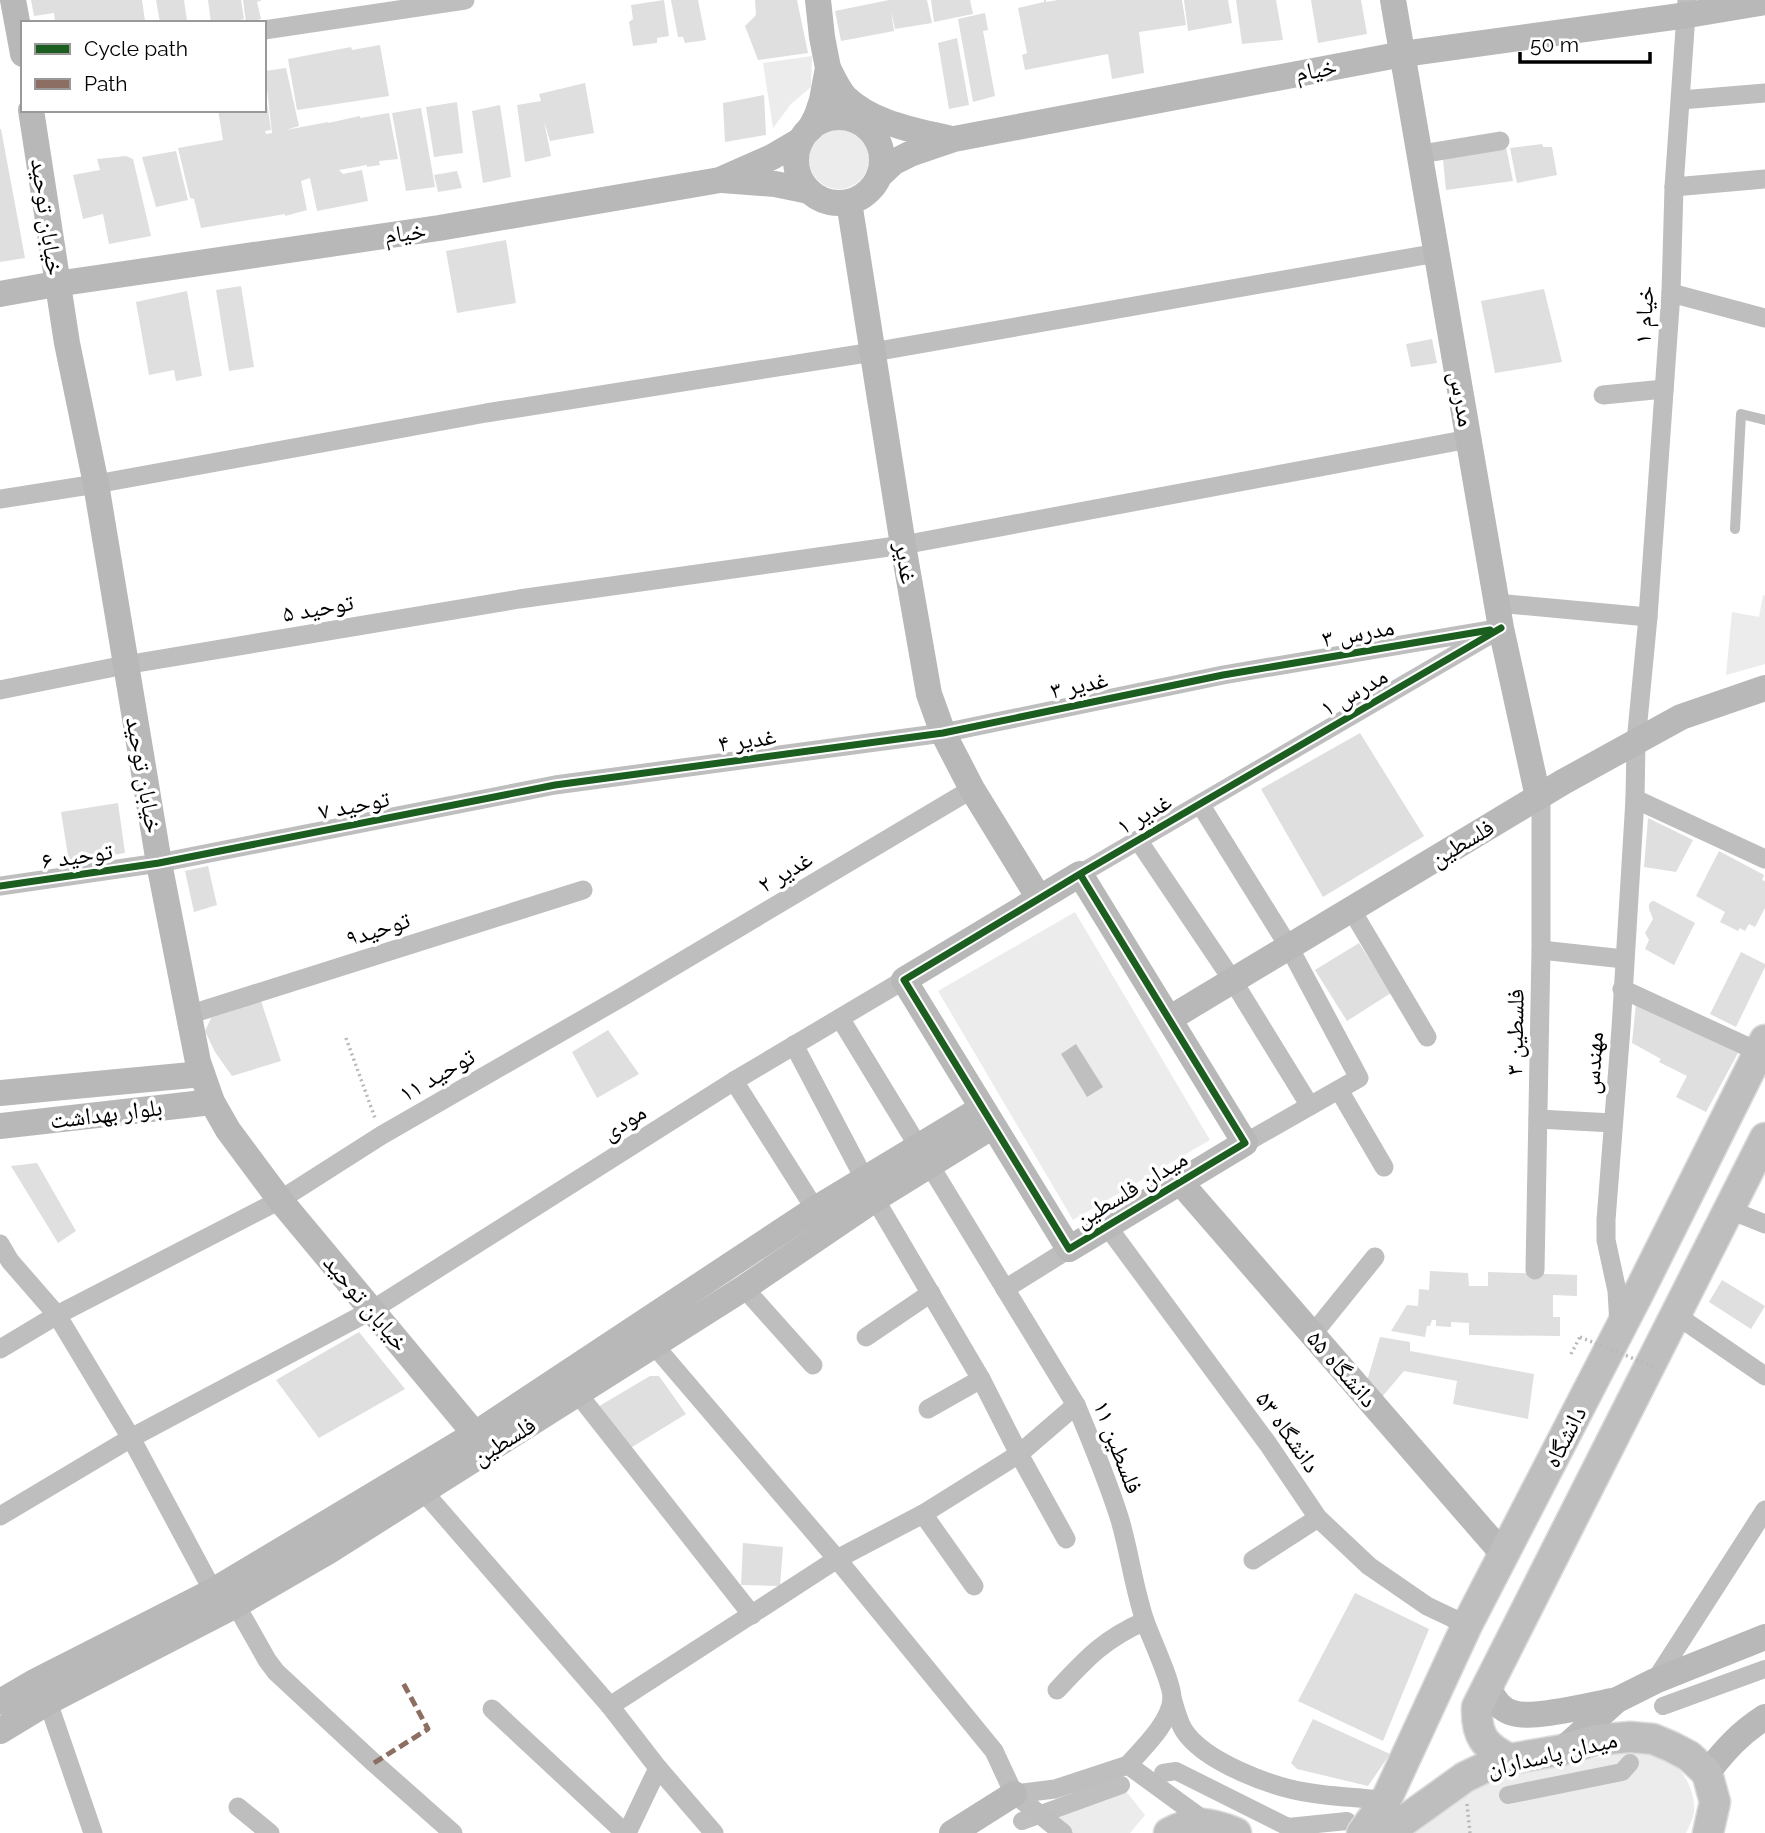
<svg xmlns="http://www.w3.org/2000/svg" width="1765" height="1833" font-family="Raleway,'Noto Naskh Arabic',sans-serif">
<rect width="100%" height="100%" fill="#fff"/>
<g fill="#ececec">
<polygon points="812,56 811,87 791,104 773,128 763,63"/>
<circle cx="839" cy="159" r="30"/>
<polygon points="1763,595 1765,596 1765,664 1726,675 1732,612 1759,617"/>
<polygon points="1075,912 1210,1140 1073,1220 938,991"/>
<path d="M1638,1751C1643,1751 1650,1750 1655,1751C1677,1758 1697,1789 1694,1812C1693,1819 1689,1827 1686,1833H1409L1482,1784L1561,1763Z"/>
<polygon points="1125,1790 1145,1815 1130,1833 1059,1833 1053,1820 1102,1798"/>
</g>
<polygon fill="#bfbfbf" points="1076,1044 1103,1087 1087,1097 1061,1054"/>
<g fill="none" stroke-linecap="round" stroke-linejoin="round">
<g stroke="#bfbfbf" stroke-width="18">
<polyline points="1663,1706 1765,1669"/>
<polyline points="1163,1773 1176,1771 1288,1827 1347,1821"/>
<polyline points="1508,1795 1622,1772 1630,1763"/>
<polyline points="1022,1821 1121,1785"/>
</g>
</g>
<g fill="#dfdfdf">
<polygon points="31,0 142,0 145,21 134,23 55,23 54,13 34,16"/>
<polygon points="156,0 184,0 187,21 160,23"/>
<polygon points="208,0 241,0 244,19 227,23 211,23"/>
<polygon points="243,0 262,0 257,2 261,19 246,23"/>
<polygon points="664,0 669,36 657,38 657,43 633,46 629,22 633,19 631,5"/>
<polygon points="671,0 698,0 706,40 685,43 683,37 678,37"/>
<polygon points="755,0 797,0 808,53 758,60 745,26 756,15"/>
<polygon points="889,0 927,0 932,23 895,29 891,11 894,31 841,41 835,11"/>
<polygon points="931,0 970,0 973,14 934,22"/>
<polygon points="1044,0 1046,0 1046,2 1058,0 1182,0 1186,25 1139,32 1144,73 1112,79 1108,54 1025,70 1022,55 1027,53 1018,8 1044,2"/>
<polygon points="1184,0 1228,0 1232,23 1188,31"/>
<polygon points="1236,0 1276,0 1283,40 1242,44"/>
<polygon points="1311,0 1361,0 1367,34 1318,43"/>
<polygon points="985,13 988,30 983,31 995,96 973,102 958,19"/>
<polygon points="957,38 969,105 949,109 938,43"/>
<polygon points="380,45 389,96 297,110 288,59 351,47 352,50"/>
<polygon points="286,68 299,126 286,130 328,122 328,123 360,116 360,118 389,113 398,159 379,161 380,165 367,167 367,165 339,170 343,174 362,170 368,201 317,211 310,178 301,181 307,210 285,216 285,214 201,228 194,199 190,198 178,148 223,140 218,110 264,110 264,96 266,96 271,130 265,131 266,134 272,133 265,71"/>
<polygon points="585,83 594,133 550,141 544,121 551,156 525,162 517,105 541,101 539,94"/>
<polygon points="764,95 766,135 725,142 723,103"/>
<polygon points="457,102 463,153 434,157 426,107"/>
<polygon points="500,105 511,177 483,183 472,111"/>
<polygon points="421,108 435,187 406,191 392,113"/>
<polygon points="0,129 1,129 25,258 0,262"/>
<polygon points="1542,144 1543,147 1552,147 1557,175 1517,183 1510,148"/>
<polygon points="1506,147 1513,181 1446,190 1443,160 1448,156"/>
<polygon points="176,151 188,200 156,207 142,157"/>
<polygon points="126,156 133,159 151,236 109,244 103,214 83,219 73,175 100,170 97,159"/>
<polygon points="457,171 462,188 438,192 434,175"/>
<polygon points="506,240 516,303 457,313 446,251"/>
<polygon points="241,286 254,367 229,371 216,290"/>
<polygon points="1544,289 1562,362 1495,373 1481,301"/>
<polygon points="187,291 202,376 176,381 174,370 149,375 136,302"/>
<polygon points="1432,339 1437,363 1411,367 1406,344"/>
<polygon points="1360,733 1424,836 1323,897 1261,789"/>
<polygon points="118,803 125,853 69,862 61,812"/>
<polygon points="1648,818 1693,840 1676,872 1644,867"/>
<polygon points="1719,851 1764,875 1762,880 1765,881 1765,908 1755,927 1749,924 1745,931 1740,928 1738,931 1720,922 1725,912 1696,896"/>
<polygon points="208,866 217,905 194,912 185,871"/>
<polygon points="1652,901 1654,901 1695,923 1674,965 1645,949 1649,940 1645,933 1653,919 1649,909 1649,904"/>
<polygon points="1359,943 1391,993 1347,1021 1315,970"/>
<polygon points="1741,952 1765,964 1765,967 1736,1027 1710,1014"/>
<polygon points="261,1001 281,1061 232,1076 215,1052 205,1031 211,1018"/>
<polygon points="1636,1003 1738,1053 1706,1112 1676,1097 1687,1076 1659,1062 1661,1059 1632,1043"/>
<polygon points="608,1030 639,1074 597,1098 572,1052"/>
<polygon points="37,1163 76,1231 58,1243 11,1166"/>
<polygon points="1430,1271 1468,1273 1469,1286 1488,1286 1488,1272 1577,1275 1577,1296 1553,1295 1553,1317 1560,1317 1560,1336 1469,1335 1469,1323 1451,1322 1451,1327 1436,1326 1436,1320 1432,1320 1430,1326 1427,1326 1425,1337 1391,1331 1407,1305 1418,1306 1419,1289 1429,1290"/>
<polygon points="1722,1280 1765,1306 1751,1329 1709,1302"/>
<polygon points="359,1332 405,1389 319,1438 276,1380"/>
<polygon points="1380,1337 1410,1342 1410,1351 1534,1374 1528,1419 1453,1404 1457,1381 1404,1371 1381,1398 1366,1384"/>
<polygon points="650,1376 659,1376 686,1414 624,1452 596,1408"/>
<polygon points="743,1543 783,1547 780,1586 741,1585"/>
<polygon points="1355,1593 1429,1629 1383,1741 1298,1701"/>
<polygon points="1313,1719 1390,1754 1368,1786 1297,1769 1291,1763"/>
</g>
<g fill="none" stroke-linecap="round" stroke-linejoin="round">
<defs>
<g id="primary">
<path d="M1510,1759C1484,1747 1476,1735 1477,1707L1765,1138"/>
<path d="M1169,1833C1194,1819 1212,1823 1236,1833"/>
<polyline points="1362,1833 1386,1800 1467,1625 1638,1294 1765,1040"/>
<polyline points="1387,1833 1465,1777 1484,1768 1510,1759 1562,1750 1596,1740 1630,1737 1653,1739 1672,1747 1689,1756 1707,1773 1715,1802 1708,1833"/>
</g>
</defs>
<use href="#primary" stroke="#dbdbdb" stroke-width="33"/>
<g stroke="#b9b9b9" stroke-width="3.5" stroke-dasharray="2 3.5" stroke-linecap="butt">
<polyline points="346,1038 375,1118"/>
<polyline points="1571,1354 1580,1337"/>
<polyline points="1467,1804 1470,1833"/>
</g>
<polyline stroke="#bebebe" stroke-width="10" points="1735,529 1741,414 1765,420"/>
<g stroke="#bebebe" stroke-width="19">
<polyline points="264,30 465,0"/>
<polyline points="1681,100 1765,93"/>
<polyline points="1421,154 1500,141"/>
<polyline points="1674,187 1765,179"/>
<polyline points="1671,293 1765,318"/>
<polyline points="1603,395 1664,389"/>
<polyline points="0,499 96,484 486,413 873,352 1437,253"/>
<polyline points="1496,603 1648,617"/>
<polyline points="0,690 125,665 519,599 903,545 1469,439"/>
<polyline points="1635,799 1765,859"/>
<polyline points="1200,804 1289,947 1359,1078 1245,1143"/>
<polyline points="1138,840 1233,981 1310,1106"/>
<polyline points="1080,874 1491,634"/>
<polyline points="0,886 159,863 555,785 943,733 1223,675 1501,628"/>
<polyline points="1351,909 1427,1037"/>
<polyline points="1541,950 1624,959"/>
<polyline points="1622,989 1759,1052"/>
<polyline points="188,1015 583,890"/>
<path d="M840,1018L1076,1405C1092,1443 1108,1481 1120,1520C1130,1554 1134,1590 1146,1624C1152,1640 1173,1685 1172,1699C1170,1723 1143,1748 1128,1765"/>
<polyline points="794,1045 875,1199 981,1379 1019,1454 1066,1539"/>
<polyline points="734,1081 815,1209"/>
<polyline points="1339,1090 1384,1167"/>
<polyline points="1538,1119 1613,1123"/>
<polyline points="1730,1210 1765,1224"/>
<polyline points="1107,1226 1268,1444 1318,1518 1369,1566 1427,1606 1467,1625"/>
<polyline points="0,1244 10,1261 57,1315 131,1438 213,1591"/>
<polyline points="1535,1270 1541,950 1541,795"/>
<polyline points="744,1288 813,1365"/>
<polyline points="1005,1289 1069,1249"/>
<polyline points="1676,1315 1765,1376"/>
<polyline points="1619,1325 1617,1291 1606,1240 1606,1220 1621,1028 1635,799 1636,742 1648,617 1671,293 1674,187 1687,0"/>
<polyline points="1312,1335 1375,1257"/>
<polyline points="866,1337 931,1293"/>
<polyline points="654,1345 837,1559 994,1751 1014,1794"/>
<polyline points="0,1349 57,1315 280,1200 382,1135 622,997 972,789"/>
<polyline points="578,1394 752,1615"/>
<polyline points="928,1409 981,1379"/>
<polyline points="423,1491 610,1706 658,1768 714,1833"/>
<polyline points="923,1514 974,1586"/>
<polyline points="0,1516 131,1438 372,1310 734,1081 904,980"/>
<polyline points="1253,1560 1318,1518"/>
<polyline points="236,1605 267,1660 276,1672 374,1763 453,1833"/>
<polyline points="1655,1681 1765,1510"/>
<path d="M1057,1690C1087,1658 1104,1639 1145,1621"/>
<polyline points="43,1693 48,1702 93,1833"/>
<path d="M1172,1698C1175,1708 1178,1720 1183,1729C1203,1762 1274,1788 1311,1793C1336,1797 1361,1798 1386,1800"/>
<polyline points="610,1706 837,1559 923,1514 1019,1454 1076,1405"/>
<polyline points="492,1709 625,1833"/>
<polyline points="238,1807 270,1833"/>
<polyline points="627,1833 658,1768"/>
<polyline points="1063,1833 1014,1794 1055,1789 1128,1765 1209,1824"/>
</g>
<g stroke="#b8b8b8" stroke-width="26">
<polyline points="13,0 23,54"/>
<polyline points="1393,0 1501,628 1538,797"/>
<path d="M828,68C833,78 838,89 845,97C873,124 915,130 951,139"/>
<polyline points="31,110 67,343 96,484 159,863 198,1062 212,1102 228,1130 280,1200 475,1434"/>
<circle cx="839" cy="160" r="43"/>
<polyline points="810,129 817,115 822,100 828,68 822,37 818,0"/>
<polyline points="879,176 894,162 910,154 954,139 1403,54 1688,15 1765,2"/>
<polyline points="722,180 775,184 809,191"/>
<polyline points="849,202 903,545 929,694 943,733 972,789 1039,898"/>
<polyline points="0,294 56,284 439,228 720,180 772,157 801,140"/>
<polygon points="1080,874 1245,1143 1069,1249 904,980"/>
<polyline points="1169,1019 1563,782 1681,717 1765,688"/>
<polyline points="0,1093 202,1074"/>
<polyline points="0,1126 212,1102"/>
<polyline points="1180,1182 1504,1555"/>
<path d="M1487,1687C1494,1698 1500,1710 1513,1713C1534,1720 1593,1704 1617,1700"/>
<polyline points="0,1702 36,1681 213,1591 475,1434 815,1209 982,1108"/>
<polyline points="0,1731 48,1702 236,1605 329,1551 744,1288 875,1199 993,1126"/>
<polyline points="1562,1750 1617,1700 1655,1681 1765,1637"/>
<path d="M1707,1773C1725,1750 1740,1733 1765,1717"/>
<polyline points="952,1833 1014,1794"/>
</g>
<use href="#primary" stroke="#bebebe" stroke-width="30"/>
<polyline stroke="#b9b9b9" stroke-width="3.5" stroke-dasharray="2 3.5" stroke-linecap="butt" points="1580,1337 1657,1368"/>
<polyline stroke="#8d6e63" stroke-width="5" stroke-dasharray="10 5" stroke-linecap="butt" points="374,1763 428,1729 402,1681"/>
<defs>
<g id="cycleway">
<polyline points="1080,874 1245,1143 1069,1249 904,980 1080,874 1501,628"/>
<polyline points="0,886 159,863 555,785 943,733 1223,675 1490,630"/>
</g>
</defs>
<use href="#cycleway" stroke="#fff" stroke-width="11"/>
<use href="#cycleway" stroke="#1b5e20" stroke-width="7"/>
</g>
<g text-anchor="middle" stroke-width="7" stroke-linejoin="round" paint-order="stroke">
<g font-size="24" fill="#000" stroke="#fff">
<text transform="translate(1316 70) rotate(-11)" y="8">خیام</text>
<text transform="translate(47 217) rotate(82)" y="8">خیابان توحید</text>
<text transform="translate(405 233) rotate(-8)" y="8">خیام</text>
<text transform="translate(1644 315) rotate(-87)" y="8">خیام ۱</text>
<text transform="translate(1462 399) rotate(80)" y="8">مدرس</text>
<text transform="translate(906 563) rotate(81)" y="8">غدیر</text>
<text transform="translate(318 608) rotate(-10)" y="8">توحید ۵</text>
<text transform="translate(1358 633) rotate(-10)" y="8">مدرس ۳</text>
<text transform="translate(1079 685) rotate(-12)" y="8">غدیر ۳</text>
<text transform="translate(1354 692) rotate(-30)" y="8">مدرس ۱</text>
<text transform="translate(747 740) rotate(-8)" y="8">غدیر ۴</text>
<text transform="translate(144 775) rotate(80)" y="8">خیابان توحید</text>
<text transform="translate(354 805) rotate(-11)" y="8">توحید ۷</text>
<text transform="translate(1144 814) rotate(-30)" y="8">غدیر ۱</text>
<text transform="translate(1462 843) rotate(-31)" y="8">فلسطین</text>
<text transform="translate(77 856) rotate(-8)" y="8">توحید ۶</text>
<text transform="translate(785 872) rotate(-31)" y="8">غدیر ۲</text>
<text transform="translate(378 929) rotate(-18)" y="8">توحید۹</text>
<text transform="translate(1515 1032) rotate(-89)" y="8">فلسطین ۳</text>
<text transform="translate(1593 1063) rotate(-86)" y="8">مهندس</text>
<text transform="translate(437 1075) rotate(-30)" y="8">توحید ۱۱</text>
<text transform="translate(106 1114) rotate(-7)" y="8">بلوار بهداشت</text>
<text transform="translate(624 1122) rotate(-32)" y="8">مودی</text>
<text transform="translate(1131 1189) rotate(-31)" y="8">میدان فلسطین</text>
<text transform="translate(366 1303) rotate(50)" y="8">خیابان توحید</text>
<text transform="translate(1342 1369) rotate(49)" y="8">دانشگاه ۵۵</text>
<text transform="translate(1288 1432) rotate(55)" y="8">دانشگاه ۵۳</text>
<text transform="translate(1565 1437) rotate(-63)" y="8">دانشگاه</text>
<text transform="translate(504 1441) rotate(-32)" y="8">فلسطین</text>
<text transform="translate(1118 1447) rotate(69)" y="8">فلسطین ۱۱</text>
<text transform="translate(1552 1754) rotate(-13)" y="8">میدان پاسداران</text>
</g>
</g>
<rect x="21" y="21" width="245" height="91" fill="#ffffff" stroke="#999999" stroke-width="2"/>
<rect x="35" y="44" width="35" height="10" fill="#1b5e20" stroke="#999999" stroke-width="2"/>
<text x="84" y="56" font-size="21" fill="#000000">Cycle path</text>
<rect x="35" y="79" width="35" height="10" fill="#8d6e63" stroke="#999999" stroke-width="2"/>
<text x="84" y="91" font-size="21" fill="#000000">Path</text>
<path d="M1520 52v10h130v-10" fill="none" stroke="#000000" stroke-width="3.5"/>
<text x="1530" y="52" font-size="21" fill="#000000" stroke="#ffffff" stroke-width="5" paint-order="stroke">50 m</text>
</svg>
